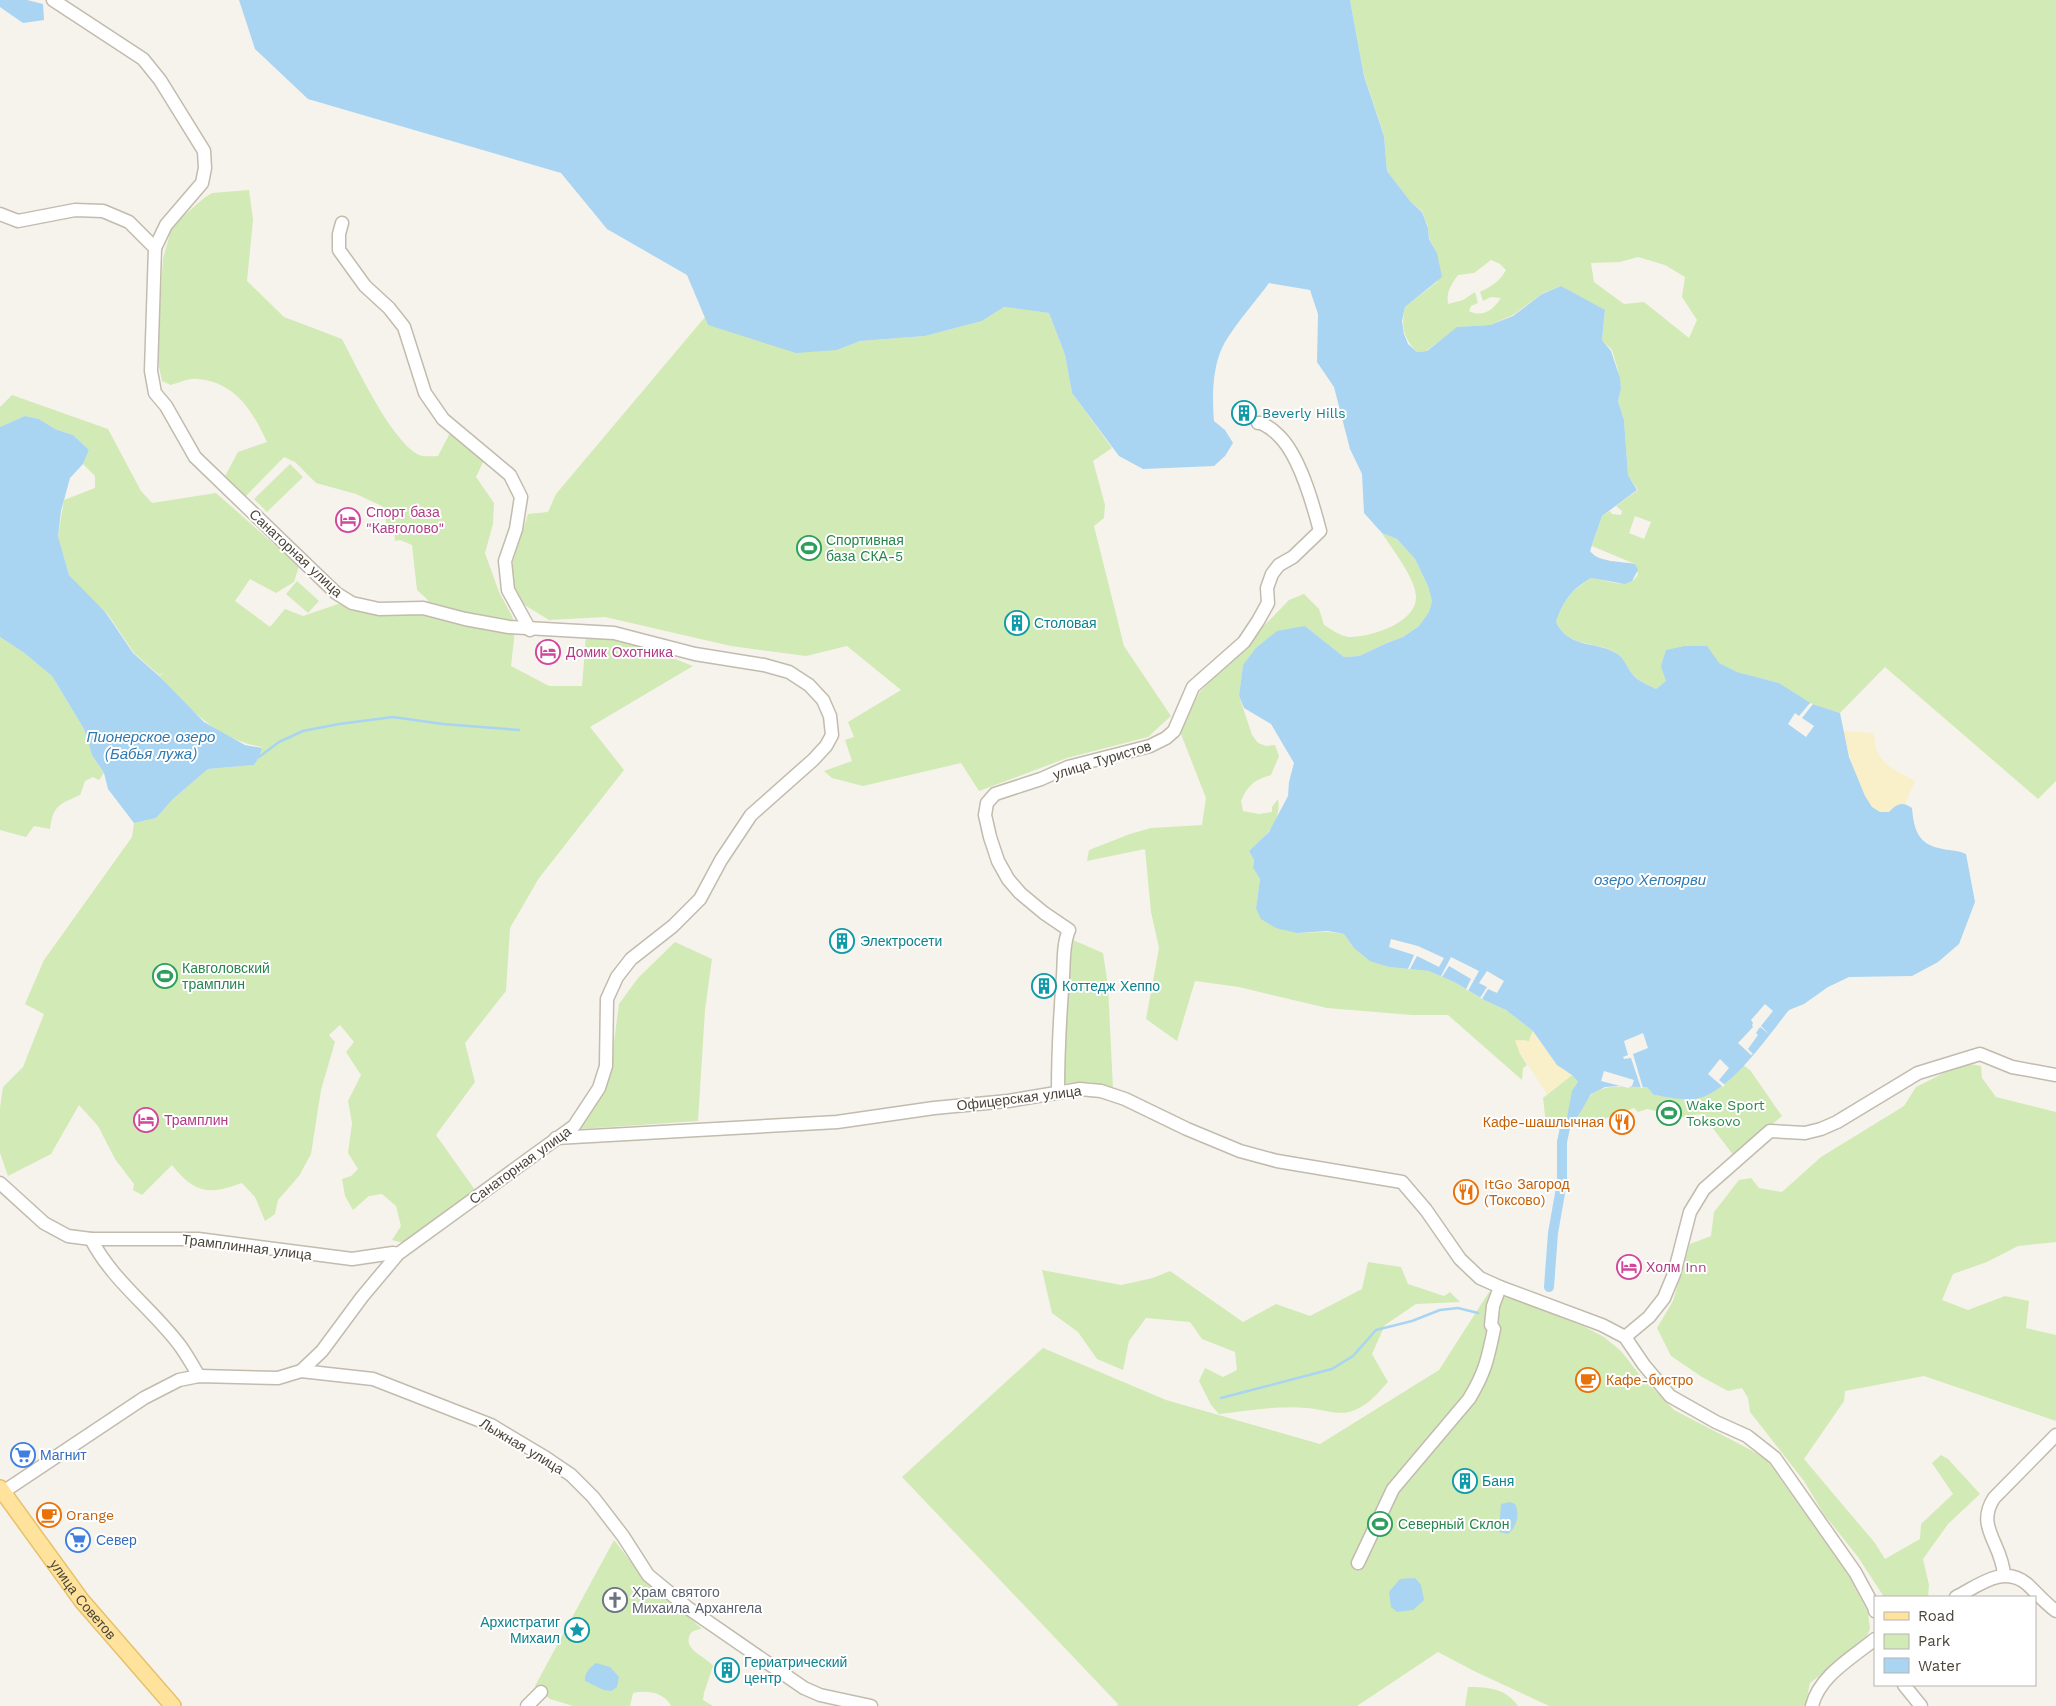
<svg xmlns="http://www.w3.org/2000/svg" width="2056" height="1706" font-family="'Work Sans',sans-serif">
<rect width="100%" height="100%" fill="#f6f3ec"/>
<g fill="#d2eab5" fill-rule="evenodd">
<path d="M1350,0H2056V781L2038,799L1885,667L1840,713L1811,704L1779,683L1737,672L1718,663L1666,681L1656,689C1649,685 1639,681 1633,675C1628,669 1625,660 1619,655C1598,639 1569,650 1556,622C1563,601 1572,590 1591,578C1606,580 1630,591 1638,574L1635,564L1592,546L1602,516L1610,511L1612,514L1621,515L1622,511L1616,506L1638,490L1628,475L1624,420L1618,401L1621,389L1618,370L1612,350L1602,340L1605,311L1561,286L1543,293L1513,315L1490,325L1458,327L1426,351L1417,352C1403,338 1401,326 1405,307L1437,282V253L1429,238L1428,227L1422,211L1410,201L1387,171L1384,135L1364,75ZM1638,257L1665,265L1685,277L1682,297L1697,320L1689,338L1644,302L1624,304L1594,282L1591,263L1620,262ZM1491,260L1500,264L1506,270C1499,282 1492,286 1480,292L1483,301L1491,297L1501,298C1493,310 1483,318 1469,311L1471,306L1478,303L1475,292L1463,300L1448,304C1446,292 1451,285 1458,275L1474,273ZM1635,516L1651,522L1644,539L1629,533Z"/>
<path d="M249,190L253,220L247,281L284,317L342,339C358,369 390,439 419,455C424,457 432,456 438,456L452,429L486,456L476,477L494,503L493,524L485,553L499,592L513,618L512,625L430,606L427,599L417,590L412,545L400,540L395,541L394,529L387,526L382,506L356,494L316,483L295,462L284,457L245,497L224,478L238,452L267,442C252,410 235,382 197,379C189,378 178,383 171,385L162,381L157,357L163,259L172,226L204,198L212,193Z"/>
<polygon points="1004,307 1049,313 1065,355 1072,393 1112,448 1093,461 1105,505 1104,518 1094,526 1124,646 1171,716 1148,737 1067,758 979,791 961,763 863,786 832,778 824,771 852,761 845,740 854,737 848,722 901,690 847,646 806,656 731,646 605,617 549,620 518,601 510,571 528,514 548,512 556,494 705,317 708,325 837,350 860,341 925,336 982,321"/>
<path d="M12,395L108,429L141,491L152,503L216,493L299,566L294,582L276,593L250,579L235,601L270,627L285,609L303,616L338,604L388,613L411,608L515,630L511,666L549,686H582L586,636L613,635L693,666L590,727L624,770L539,878L510,928L506,991L465,1043L475,1082L436,1135L475,1190L404,1243L392,1240L401,1226L396,1206L382,1194L369,1196L353,1210L345,1196L342,1179L351,1176L358,1169L348,1153L352,1123L348,1101L361,1075L346,1052L354,1042L340,1025L329,1035L335,1042L321,1090L311,1154L299,1176L278,1200L275,1214L265,1221L255,1197L242,1183C209,1195 195,1194 172,1165L142,1195L133,1190L134,1184L115,1159L98,1126L79,1105L51,1154L8,1176L0,1153V1108L3,1087L23,1067L44,1014L25,1004L44,960L132,837L134,823L156,818L173,799L208,769L254,765L262,747C218,740 188,708 159,676L165,672L159,675L134,653L107,613L93,602L69,575L58,536L64,500L95,488V476L83,464L89,450L73,435L55,429L39,419L25,416L0,427V407Z"/>
<polygon points="290,464 303,477 267,512 254,499"/>
<path d="M1382,533L1397,539L1415,559L1428,586L1432,601L1429,612L1419,626L1403,637L1387,643L1359,656L1344,657L1305,626L1243,665L1239,696L1252,735L1258,743L1266,746L1275,745L1279,756L1271,775C1255,779 1247,786 1241,801L1243,811L1259,814L1272,812V807L1278,799C1282,823 1265,836 1249,851L1254,860L1253,868L1260,879L1256,908L1297,933L1328,932L1344,934L1354,948L1389,967L1429,971L1456,983L1486,1001L1506,1010L1533,1031L1529,1041L1521,1040L1519,1052L1527,1065L1523,1068L1522,1080L1448,1015H1412L1327,1008L1239,987L1195,981L1177,1041L1146,1019L1159,948L1151,912L1145,849L1087,861L1089,850L1130,834L1151,828L1202,825L1206,798L1179,729C1188,717 1193,704 1200,692L1289,600L1304,594L1319,609L1324,625C1331,629 1340,636 1348,637C1369,638 1417,623 1416,597C1416,579 1392,549 1382,533Z"/>
<polygon points="297,581 319,601 308,613 286,594"/>
<path d="M0,637L23,652L52,676L84,729L92,755L104,773L99,780L93,777L85,781L80,795C60,804 53,805 50,829L34,826L26,837L0,830Z"/>
<polygon points="1073,940 1103,953 1108,986 1113,1089 1090,1082 1065,1083 1065,1018"/>
<polygon points="675,942 712,959 705,1010 698,1121 580,1129 609,1079 619,1004 638,978"/>
<polygon points="1964,1063 1981,1066 1982,1078 1996,1097 2056,1112 2056,1242 2018,1246 1987,1262 1953,1274 1942,1300 1968,1310 2005,1296 2029,1301 2026,1328 2056,1335 2056,1421 1924,1376 1845,1391 1844,1401 1804,1459 1875,1543 1885,1559 1920,1539 1921,1524 1953,1494 1932,1463 1941,1455 1948,1459 1980,1494 1948,1524 1923,1559 1929,1585 1928,1597 1884,1597 1858,1557 1823,1513 1804,1481 1750,1412 1748,1398 1742,1388 1728,1391 1702,1377 1671,1356 1657,1328 1673,1301 1690,1244 1711,1236 1714,1212 1739,1180 1751,1178 1759,1188 1782,1192 1821,1157 1904,1106 1916,1087"/>
<path d="M1743,1065L1750,1070L1782,1116L1734,1156L1702,1114L1683,1117L1647,1109L1638,1112L1634,1108L1598,1121L1581,1125L1546,1124L1543,1098L1572,1075L1578,1082L1577,1118C1581,1111 1585,1103 1590,1096C1598,1087 1617,1085 1628,1088C1634,1085 1641,1088 1648,1087L1654,1095C1701,1101 1710,1102 1743,1065Z"/>
<path d="M1368,1262L1401,1267L1408,1284L1444,1296L1450,1292L1460,1302L1416,1304L1385,1325L1372,1354L1388,1382C1377,1394 1366,1408 1349,1412C1336,1415 1321,1409 1307,1408C1278,1405 1248,1411 1219,1414L1211,1405L1199,1381L1205,1368L1223,1377L1237,1370L1235,1352L1202,1339L1190,1322L1146,1318L1129,1341L1123,1370L1097,1359L1078,1332L1052,1313L1042,1270L1121,1285L1153,1278L1170,1271L1243,1322L1276,1304L1310,1316L1362,1289Z"/>
<polygon points="1489,1292 1519,1301 1585,1327 1604,1337 1621,1351 1639,1374 1674,1410 1751,1450 1767,1460 1846,1571 1868,1612 1870,1629 1864,1642 1810,1683 1805,1706 1549,1706 1474,1671 1438,1652 1357,1706 1117,1706 1118,1704 902,1477 1043,1348 1166,1400 1320,1444 1439,1370"/>
<path d="M614,1540L634,1566L656,1588L702,1629C696,1630 691,1630 689,1637C685,1651 707,1657 713,1666L704,1693L703,1700L713,1706H671C664,1692 647,1690 633,1693L630,1706H573L550,1699L535,1686Z"/>
<path d="M1468,1687C1488,1687 1505,1688 1518,1706H1465Z"/>
</g>
<g fill="#f9efc9">
<path d="M1843,731L1874,733C1874,763 1892,768 1915,781L1905,804L1895,806L1889,813C1883,813 1878,812 1874,809C1861,798 1847,748 1843,731Z"/>
<polygon points="1533,1031 1557,1065 1572,1075 1547,1094 1519,1051 1515,1040 1529,1041"/>
</g>
<g fill="#a9d4f2">
<polygon points="0,0 27,0 43,4 44,20 23,23 0,7"/>
<path d="M239,0H1350L1364,76L1384,136L1387,171L1410,201L1422,212L1428,228L1429,239L1437,253L1442,277L1405,307L1402,321L1404,334L1408,344L1417,352L1427,351L1457,327L1490,325L1513,316L1542,294L1561,286L1605,310L1602,340L1611,351L1620,378L1621,389L1618,401L1624,420L1628,475L1637,490L1602,516L1590,551C1599,563 1621,561 1635,564L1638,570L1632,581L1625,584L1591,578C1572,589 1563,601 1556,622C1569,650 1598,640 1619,655C1625,660 1628,669 1633,675C1638,681 1649,685 1656,689L1666,681L1661,666L1666,650L1685,646H1707L1719,663L1737,672L1779,683L1812,704L1840,713L1849,757L1865,796L1872,807L1880,812H1889C1897,804 1902,801 1912,808C1914,830 1918,845 1943,849C1952,851 1957,850 1966,854L1975,902L1959,944L1938,962L1912,976L1849,977L1828,987L1804,1004L1789,1010C1768,1036 1735,1085 1703,1097C1689,1102 1668,1097 1654,1095L1647,1087C1641,1088 1634,1085 1628,1088L1619,1086L1605,1087L1591,1094L1577,1118L1566,1123L1572,1091L1578,1082L1572,1075L1557,1065L1533,1031L1506,1010L1486,1001L1456,983L1429,971L1389,967L1370,961L1354,948L1344,934L1328,931L1297,933L1276,928L1261,919L1256,908L1260,879L1253,868L1254,860L1249,851L1269,832L1288,796L1289,782L1294,763L1271,724L1244,708L1239,696L1243,665L1256,648L1277,631L1305,626L1344,657L1359,656L1387,643L1403,637L1419,626L1429,612L1432,601L1428,586L1415,559L1397,539L1382,533L1364,513L1362,474L1350,449L1334,387L1317,362L1318,314L1310,290L1269,283C1255,302 1238,321 1225,342C1212,365 1212,396 1214,421L1225,430L1233,443L1225,456L1214,466L1143,469L1119,456L1072,393L1065,355L1049,313L1004,307L982,321L925,336L860,341L837,350L796,353L708,325L687,275L607,229L561,173L308,99L255,49Z"/>
<polygon points="25,416 39,419 55,429 73,435 89,450 83,464 70,478 61,511 58,536 69,575 106,613 133,653 159,676 204,722 245,745 262,748 259,757 254,765 208,769 173,799 156,818 134,823 108,789 104,773 92,755 84,729 52,676 23,652 0,637 0,427"/>
<path d="M1510,1502L1515,1504C1520,1514 1517,1527 1508,1534L1499,1532L1501,1504Z"/>
<polygon points="1415,1578 1421,1585 1424,1600 1413,1610 1397,1612 1391,1607 1389,1592 1400,1579"/>
<path d="M596,1663L610,1667L619,1677L617,1687L611,1691L604,1690L585,1681C584,1674 590,1667 596,1663Z"/>
</g>
<g fill="#f6f3ec">
<polygon points="1810,703 1813,704 1802,718 1814,726 1806,737 1788,724 1795,713 1799,716"/>
<polygon points="1391,939 1418,946 1444,958 1439,967 1417,956 1410,969 1408,969 1414,955 1389,947"/>
<polygon points="1451,957 1479,971 1468,991 1466,989 1471,979 1449,966 1442,977 1441,976"/>
<polygon points="1487,971 1504,981 1497,993 1488,989 1482,999 1480,998 1487,987 1479,983"/>
<polygon points="1765,1004 1773,1011 1761,1026 1769,1034 1760,1027 1756,1033 1758,1035 1748,1049 1753,1054 1751,1055 1738,1043 1753,1027 1752,1025 1753,1023 1751,1020"/>
<polygon points="1643,1033 1648,1048 1633,1054 1643,1088 1641,1088 1631,1058 1624,1059 1623,1057 1628,1055 1624,1041"/>
<polygon points="1720,1059 1729,1068 1719,1080 1725,1085 1723,1087 1708,1074"/>
<polygon points="1604,1071 1634,1080 1632,1086 1628,1088 1601,1081"/>
</g>
<g fill="none" stroke-linecap="round" stroke-linejoin="round">
<g stroke="#a9d4f2" stroke-width="2.5">
<polyline points="259,757 279,742 303,731 339,724 393,717 443,724 519,730"/>
<polyline points="1221,1398 1332,1369 1353,1356 1376,1330 1412,1321 1440,1310 1458,1308 1478,1313"/>
</g>
<polyline stroke="#a9d4f2" stroke-width="10" points="1549,1287 1553,1233 1562,1182 1562,1142 1566,1123"/>
<defs>
<g id="minor">
<polyline points="53,0 143,59 160,80 204,151 205,168 202,183 166,225 155,248"/>
<polyline points="0,214 18,221 75,210 103,211 129,222 155,248 151,371 155,393 166,406 195,457 336,593 352,603 379,609 423,608 465,619 509,627 614,633 695,654 764,665 789,672 809,685 823,700 830,716 832,735 826,746 813,760 751,815 721,860 700,899 673,926 631,959 617,977 607,999 606,1066 599,1088 574,1126 398,1254 362,1297 322,1351 301,1371 278,1378 199,1376 179,1380 144,1398 3,1492"/>
<polyline points="342,223 339,234 339,250 365,286 389,308 404,327 425,393 443,419 510,475 521,497 516,529 505,561 508,590 530,630"/>
<path d="M1058,1092C1058,1053 1060,1015 1063,976C1064,962 1063,943 1069,930L1044,913L1020,893L1008,879L998,861L990,837L985,815L987,803L995,794L1041,779L1068,767L1150,746L1166,738L1174,731L1193,687L1244,642L1258,621L1268,603L1267,588L1272,574L1279,565L1293,557L1320,531C1313,504 1299,453 1277,434C1273,430 1267,426 1261,423H1258"/>
<polyline points="556,1138 837,1122 934,1108 1008,1101 1080,1089 1101,1091 1125,1099 1187,1129 1240,1151 1277,1161 1402,1182 1426,1210 1460,1259 1480,1278 1500,1287 1602,1325 1625,1337 1644,1365 1670,1396 1716,1422 1747,1436 1775,1458 1855,1572 1874,1607 1875,1611"/>
<polyline points="0,1183 44,1223 68,1236 91,1239"/>
<polyline points="1625,1337 1649,1317 1664,1298 1674,1274 1690,1212 1704,1189 1770,1131 1805,1133 1821,1129 1837,1122 1918,1073 1980,1054 2012,1067 2056,1075"/>
<polyline points="301,1371 373,1379 491,1425 546,1458 571,1475 593,1497 623,1536 648,1575 688,1608 804,1688 820,1695 871,1706"/>
<path d="M199,1376C192,1365 186,1353 178,1343C150,1307 112,1280 91,1239H198L352,1259L393,1253L398,1254"/>
<path d="M1358,1563L1393,1489L1469,1399C1485,1373 1488,1358 1494,1329L1491,1325L1493,1306L1500,1287"/>
<path d="M2004,1575C2002,1543 1975,1527 1994,1498L2056,1435"/>
<path d="M1956,1597C1978,1586 2004,1564 2027,1584C2037,1593 2045,1603 2056,1611"/>
<polyline points="1904,1685 1921,1706"/>
<polyline points="527,1706 541,1692"/>
<path d="M1812,1706C1819,1676 1852,1658 1875,1639"/>
</g>
<g id="major">
<path id="s1" d="M0,1488L82,1601L173,1706"/>
</g>
</defs>
<use href="#minor" stroke="#c2bbae" stroke-width="15"/>
<use href="#major" stroke="#e6c16a" stroke-width="18"/>
<use href="#minor" stroke="#fff" stroke-width="12"/>
<use href="#major" stroke="#ffe39c" stroke-width="15"/>
</g>
<defs>
<symbol id="building-ring" viewBox="-11 -11 22 22"><circle r="9.5" fill="#fff" stroke="#0f9aa8" stroke-width="1.5"/><path d="M-4-6H4V6H1V3H-1V6H-4ZM-2.5-4.3h1.7v1.8h-1.7ZM.8-4.3h1.7v1.8H.8ZM-2.5-1h1.7V.8h-1.7ZM.8-1h1.7V.8H.8Z" fill="#0f9aa8"/></symbol>
<symbol id="hotel-ring" viewBox="-11 -11 22 22"><circle r="9.5" fill="#fff" stroke="#d1479c" stroke-width="1.5"/><path d="M-6-4.5h1.5V1H6V5H4.5V3h-9V5H-6ZM-4 0a1.8 1.8 0 1 1 3.6 0ZM.5 0V-2.5h3Q6-2.5 6 0Z" fill="#d1479c"/></symbol>
<symbol id="stadium-ring" viewBox="-11 -11 22 22"><circle r="9.5" fill="#fff" stroke="#2e9e5b" stroke-width="1.5"/><path d="M0-5a6.5 5 0 1 0 0 10a6.5 5 0 1 0 0-10ZM-3.5-1.8h7v3.6h-7Z" fill="#2e9e5b"/></symbol>
<symbol id="restaurant-ring" viewBox="-11 -11 22 22"><circle r="9.5" fill="#fff" stroke="#e8710a" stroke-width="1.5"/><path d="M-5-6h1v4h1v-4h1v4h1v-4h1v5L-1.5 .5V6h-2V.5L-5-1ZM5-6V6H3V1.5H1.5Q1.5-4 5-6Z" fill="#e8710a"/></symbol>
<symbol id="cafe-ring" viewBox="-11 -11 22 22"><circle r="9.5" fill="#fff" stroke="#e8710a" stroke-width="1.5"/><path d="M-5.5-4.5H6V0H3Q3 3.5 0 3.5H-2.5Q-5.5 3.5-5.5 0ZM3-3.2v2h1.7v-2ZM-6 4.5H4V6H-6Z" fill="#e8710a"/></symbol>
<symbol id="supermarket-ring" viewBox="-11 -11 22 22"><circle r="9.5" fill="#fff" stroke="#3f7fe0" stroke-width="1.5"/><path d="M-6-5.5h2.5l.6 2H6L4.5 2H-2.5L-4.4-4H-6ZM-1.5 3.2a1.3 1.3 0 1 0 .1 0ZM3 3.2a1.3 1.3 0 1 0 .1 0Z" fill="#3f7fe0"/></symbol>
<symbol id="church-ring" viewBox="-11 -11 22 22"><circle r="9.5" fill="#fff" stroke="#6b7280" stroke-width="1.5"/><path d="M-1.2-6h2.4v3.5h3.3v2.4h-3.3V6h-2.4V-.1h-3.3v-2.4h3.3Z" fill="#6b7280"/></symbol>
<symbol id="sight-ring" viewBox="-11 -11 22 22"><circle r="9.5" fill="#fff" stroke="#0f9aa8" stroke-width="1.5"/><path d="M0-6L1.8-2.2L6-1.7L2.9 1.2L3.7 5.4L0 3.3L-3.7 5.4L-2.9 1.2L-6-1.7L-1.8-2.2Z" fill="#0f9aa8"/></symbol>
</defs>
<g fill-rule="evenodd">
<use href="#building-ring" x="1230" y="399" width="28" height="28"/>
<use href="#hotel-ring" x="334" y="506" width="28" height="28"/>
<use href="#stadium-ring" x="795" y="534" width="28" height="28"/>
<use href="#building-ring" x="1003" y="609" width="28" height="28"/>
<use href="#hotel-ring" x="534" y="638" width="28" height="28"/>
<use href="#building-ring" x="828" y="927" width="28" height="28"/>
<use href="#stadium-ring" x="151" y="962" width="28" height="28"/>
<use href="#building-ring" x="1030" y="972" width="28" height="28"/>
<use href="#stadium-ring" x="1655" y="1099" width="28" height="28"/>
<use href="#hotel-ring" x="132" y="1106" width="28" height="28"/>
<use href="#restaurant-ring" x="1608" y="1108" width="28" height="28"/>
<use href="#restaurant-ring" x="1452" y="1178" width="28" height="28"/>
<use href="#hotel-ring" x="1615" y="1253" width="28" height="28"/>
<use href="#cafe-ring" x="1574" y="1366" width="28" height="28"/>
<use href="#supermarket-ring" x="9" y="1441" width="28" height="28"/>
<use href="#building-ring" x="1451" y="1467" width="28" height="28"/>
<use href="#cafe-ring" x="35" y="1501" width="28" height="28"/>
<use href="#stadium-ring" x="1366" y="1510" width="28" height="28"/>
<use href="#supermarket-ring" x="64" y="1526" width="28" height="28"/>
<use href="#church-ring" x="601" y="1586" width="28" height="28"/>
<use href="#sight-ring" x="563" y="1616" width="28" height="28"/>
<use href="#building-ring" x="713" y="1656" width="28" height="28"/>
</g>
<g text-anchor="middle" stroke-width="4" stroke-linejoin="round" paint-order="stroke">
<g font-size="14" fill="#0d838f" stroke="#fff" text-anchor="start">
<text x="1262" y="418">Beverly Hills</text>
<text x="1034" y="628">Столовая</text>
<text x="860" y="946">Электросети</text>
<text x="1062" y="991">Коттедж Хеппо</text>
<text x="1482" y="1486">Баня</text>
<text x="560" y="1627" text-anchor="end">Архистратиг<tspan x="560" dy="16">Михаил</tspan></text>
<text x="744" y="1667">Гериатрический<tspan x="744" dy="16">центр</tspan></text>
</g>
<g font-size="14" fill="#b23c85" stroke="#fff" text-anchor="start">
<text x="366" y="517">Спорт база<tspan x="366" dy="16">"Кавголово"</tspan></text>
<text x="566" y="657">Домик Охотника</text>
<text x="164" y="1125">Трамплин</text>
<text x="1646" y="1272">Холм Inn</text>
</g>
<g font-size="14" fill="#27864d" stroke="#fff" text-anchor="start">
<text x="826" y="545">Спортивная<tspan x="826" dy="16">база СКА-5</tspan></text>
<text x="182" y="973">Кавголовский<tspan x="182" dy="16">трамплин</tspan></text>
<text x="1686" y="1110">Wake Sport<tspan x="1686" dy="16">Toksovo</tspan></text>
<text x="1398" y="1529">Северный Склон</text>
</g>
<g font-size="14" fill="#4b4439" stroke="#fff">
<text transform="translate(296 553) rotate(43)" y="5">Санаторная улица</text>
<text transform="translate(1102 760) rotate(-17)" y="5">улица Туристов</text>
<text transform="translate(1019 1098) rotate(-7)" y="5">Офицерская улица</text>
<text transform="translate(520 1165) rotate(-36)" y="5">Санаторная улица</text>
<text transform="translate(247 1247) rotate(7)" y="5">Трамплинная улица</text>
<text transform="translate(522 1446) rotate(31)" y="5">Лыжная улица</text>
<text dy="5" stroke="none"><textPath href="#s1" startOffset="139">улица Советов</textPath></text>
</g>
<g font-size="14" fill="#c56008" stroke="#fff" text-anchor="start">
<text x="1604" y="1127" text-anchor="end">Кафе-шашлычная</text>
<text x="1484" y="1189">ItGo Загород<tspan x="1484" dy="16">(Токсово)</tspan></text>
<text x="1606" y="1385">Кафе-бистро</text>
<text x="66" y="1520">Orange</text>
</g>
<g font-size="14" fill="#366cbe" stroke="#fff" text-anchor="start">
<text x="40" y="1460">Магнит</text>
<text x="96" y="1545">Север</text>
</g>
<g font-size="14" fill="#5b616d" stroke="#fff" text-anchor="start">
<text x="632" y="1597">Храм святого<tspan x="632" dy="16">Михаила Архангела</tspan></text>
</g>
<g font-size="15" font-style="italic" fill="#2e7ab2" stroke="#fff">
<text x="151" y="742">Пионерское озеро<tspan x="151" dy="17">(Бабья лужа)</tspan></text>
<text x="1650" y="885">озеро Хепоярви</text>
</g>
</g>
<rect x="1874" y="1596" width="162" height="90" fill="#ffffff" stroke="#b7b4b0"/>
<rect x="1884" y="1612" width="25" height="8" fill="#ffe39c" stroke="#b7b4b0"/>
<text x="1918" y="1621" font-size="15" fill="#4b4439">Road</text>
<rect x="1884" y="1634" width="25" height="15" fill="#d2eab5" stroke="#b7b4b0"/>
<text x="1918" y="1646" font-size="15" fill="#4b4439">Park</text>
<rect x="1884" y="1658" width="25" height="15" fill="#a9d4f2" stroke="#b7b4b0"/>
<text x="1918" y="1671" font-size="15" fill="#4b4439">Water</text>
</svg>
